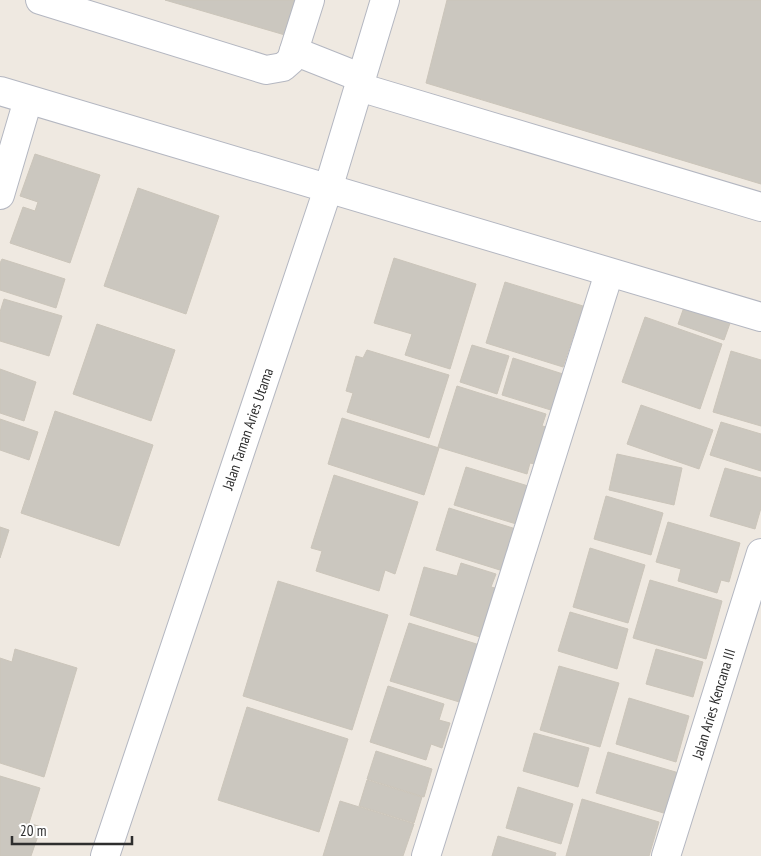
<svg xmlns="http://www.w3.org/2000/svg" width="761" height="856" font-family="'PT Sans Narrow',sans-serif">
<rect width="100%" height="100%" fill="#efe9e1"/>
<g fill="#cbc7bf" stroke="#cbc5ba">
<polygon points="165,0 295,0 285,35"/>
<polygon points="447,0 761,0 761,184 426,83"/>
<polygon points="35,154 100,175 70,263 10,243 23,207 35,211 38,202 20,196"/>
<polygon points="138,188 219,216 186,314 104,286"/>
<polygon points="394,258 476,284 450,369 405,355 412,334 374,323"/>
<polygon points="2,259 65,279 56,308 0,290 0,263"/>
<polygon points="505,282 583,306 563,367 486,343"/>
<polygon points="688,296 734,312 724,340 678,324"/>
<polygon points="4,299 62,316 49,356 0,341 0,312"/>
<polygon points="645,317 722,344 700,409 622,382"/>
<polygon points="97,324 175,350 151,421 73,394"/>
<polygon points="472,345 509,356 497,394 460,382"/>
<polygon points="367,350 449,375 429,438 347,412 353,393 346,391 356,356 363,358"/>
<polygon points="731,351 761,360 761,426 713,412"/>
<polygon points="513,358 566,375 554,411 502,395"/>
<polygon points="0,369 36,382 24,421 0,413"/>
<polygon points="457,386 546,414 542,426 551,428 539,465 530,463 527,474 438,447"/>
<polygon points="641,405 713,430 699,469 627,444"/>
<polygon points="55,411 153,445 119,546 21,513"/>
<polygon points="342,418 439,448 424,495 328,464"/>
<polygon points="0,419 38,432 29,460 0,450"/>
<polygon points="721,422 761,434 761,471 710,455"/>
<polygon points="617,454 682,468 674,505 609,490"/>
<polygon points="466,467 538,489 526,527 454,505"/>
<polygon points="725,468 761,478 761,508 755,529 710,516"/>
<polygon points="334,475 418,502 395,574 385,570 379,591 316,571 322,551 311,548"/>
<polygon points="606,496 663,513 651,555 594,539"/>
<polygon points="449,508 516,529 503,571 436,550"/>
<polygon points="668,522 740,543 729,582 721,580 717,593 678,581 681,569 656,562"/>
<polygon points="0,527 9,530 0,558"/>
<polygon points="590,548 645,565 628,623 573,607"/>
<polygon points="461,563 496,574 491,587 495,588 480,637 410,615 424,567 457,576"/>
<polygon points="650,580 722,601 706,659 633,638"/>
<polygon points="278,581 388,615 352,730 243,696"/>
<polygon points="570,612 628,629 617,669 558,651"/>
<polygon points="409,623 483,646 466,704 390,681"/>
<polygon points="15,649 77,668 44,777 0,763 0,658 12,662"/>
<polygon points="656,649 703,662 693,697 646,684"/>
<polygon points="559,666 619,683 600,747 540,730"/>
<polygon points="388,686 444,704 439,720 450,723 442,748 431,744 426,760 370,742"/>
<polygon points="629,698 689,716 676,762 616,744"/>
<polygon points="247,707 348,739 319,832 218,800"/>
<polygon points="534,733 589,748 578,787 523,771"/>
<polygon points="376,751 432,769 424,797 367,779"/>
<polygon points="608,752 679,773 667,814 596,793"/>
<polygon points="0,776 40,788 29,823 41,827 31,856 0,856"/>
<polygon points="367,780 422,797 414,823 359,806"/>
<polygon points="518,787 573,804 561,844 506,828"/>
<polygon points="582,799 659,822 649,856 566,856"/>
<polygon points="340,801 414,824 403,856 323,856"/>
<polygon points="498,836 556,853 555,856 492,856"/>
</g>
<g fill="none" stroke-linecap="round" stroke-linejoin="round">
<defs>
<g id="minor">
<polyline points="40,0 266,70 283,67 291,60 310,0"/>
<polyline points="294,51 362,78"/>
<polyline points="359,87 761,207"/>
<polyline points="0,91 761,317"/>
<polyline points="0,195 28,100"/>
<polyline points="105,856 328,189 385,0"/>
<polyline points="426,856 609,273"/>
<polyline points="666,856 761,553"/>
</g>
</defs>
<use href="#minor" stroke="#b4b7c1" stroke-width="30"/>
<use href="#minor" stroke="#fff" stroke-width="28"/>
</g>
<g text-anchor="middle" stroke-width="4" stroke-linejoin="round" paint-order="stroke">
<g font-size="15" fill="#2e2e2e" stroke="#fff">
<text transform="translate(248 429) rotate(-71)" y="5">Jalan Taman Aries Utama</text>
<text transform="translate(714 704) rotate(-73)" y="5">Jalan Aries Kencana III</text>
</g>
</g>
<path d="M12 836v8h120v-8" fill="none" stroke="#2e2e2e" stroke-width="2.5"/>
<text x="20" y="836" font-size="15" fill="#2e2e2e" stroke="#ffffff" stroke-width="4" paint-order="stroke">20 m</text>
</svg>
